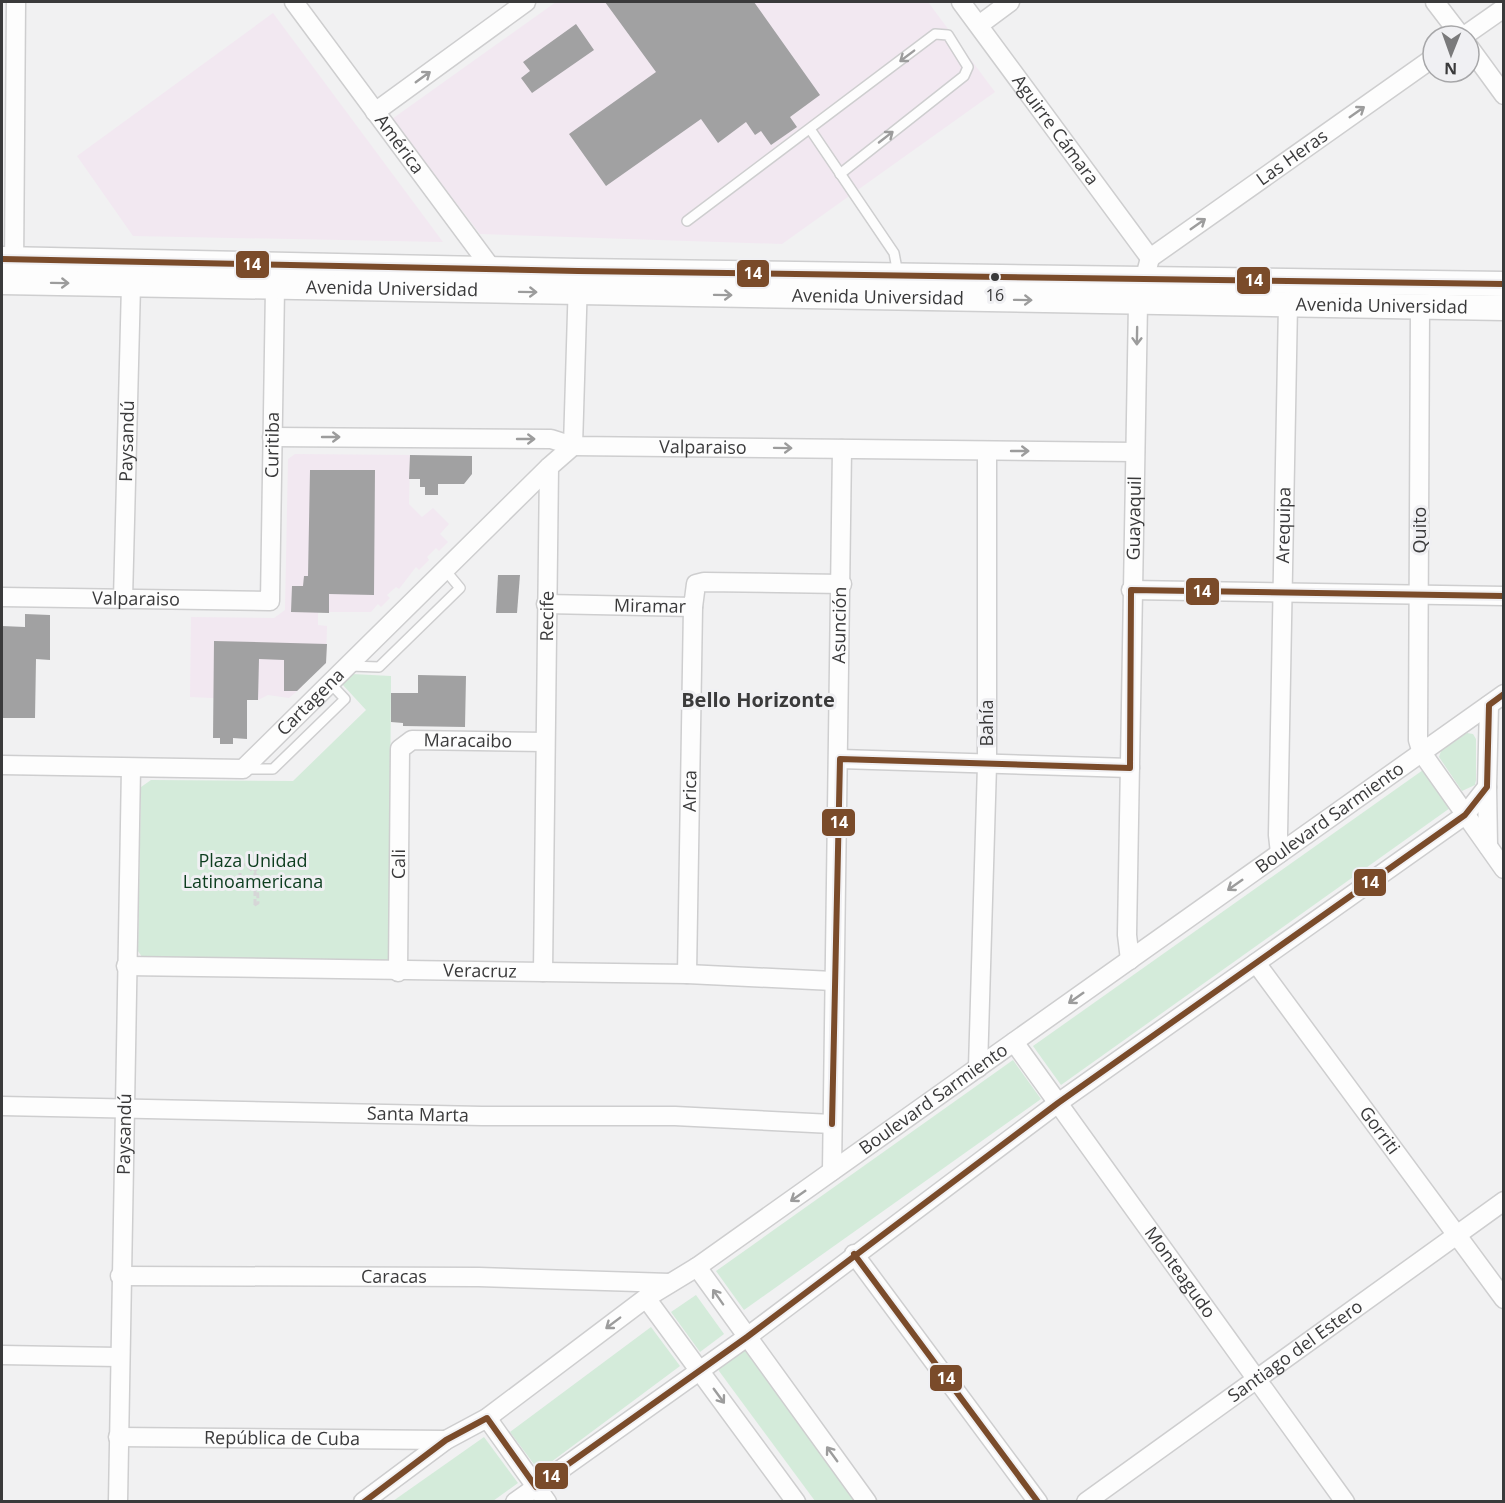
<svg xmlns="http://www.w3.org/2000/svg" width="1505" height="1503" font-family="'Open Sans',sans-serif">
<rect width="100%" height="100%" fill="#f1f1f2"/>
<g fill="#f2e8f1">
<polygon points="556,2 928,2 995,92 782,244 480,234 392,119"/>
<polygon points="273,13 443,242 133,236 77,156"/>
<polygon points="295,454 410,455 409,504 422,517 433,508 449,524 440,534 448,542 439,551 436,548 427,557 429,560 419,570 416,567 399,589 396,587 387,595 390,598 381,607 378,604 371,612 318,612 318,625 327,626 326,663 302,680 302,687 289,698 268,695 258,700 190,697 191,617 274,618 285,610 288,459"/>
</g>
<g fill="#d4ebda">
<polygon points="352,674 391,676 389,961 142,957 138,951 141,787 151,780 293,781 366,710 342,684"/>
<polygon points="1467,733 1473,734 1476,739 1476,780 1475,785 1462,791 1439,757 1441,751"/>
<polygon points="1423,770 1450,808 1061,1085 1033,1046"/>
<polygon points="1013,1060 1041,1099 744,1310 716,1271"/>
<polygon points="696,1295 724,1334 700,1352 671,1312"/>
<polygon points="651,1327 680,1366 539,1471 510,1432"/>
<polygon points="744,1350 746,1352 855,1501 815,1501 719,1371 718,1368"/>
<polygon points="484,1437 518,1483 493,1501 393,1501"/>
</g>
<g fill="#a1a1a2">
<polygon points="605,2 754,2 820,95 790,117 797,127 771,145 761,131 755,135 746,122 718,143 701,119 606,186 569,134 656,72"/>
<polygon points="576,24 594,50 532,93 521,78 530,71 523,62"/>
<polygon points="410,455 472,456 472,474 464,484 438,484 438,495 425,495 425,487 420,487 420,479 409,479"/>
<polygon points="310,470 375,470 374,595 329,594 329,613 291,612 292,586 303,586 304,576 308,576"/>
<polygon points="498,575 520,575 517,613 496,613"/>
<polygon points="25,614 50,615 50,660 36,659 35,718 3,718 2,626 25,627"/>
<polygon points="214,641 327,644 326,663 297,691 284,691 284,660 259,659 258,700 247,700 247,739 233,738 233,744 220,744 220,738 213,738"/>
<polygon points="418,675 466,676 465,727 403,726 403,723 391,722 391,693 418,693"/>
</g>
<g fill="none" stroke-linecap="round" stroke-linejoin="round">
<defs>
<g id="lane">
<polyline points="810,129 894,253 898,274"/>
<polyline points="687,221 935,34 948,35 968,67 964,76 840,174"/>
<polyline points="350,666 379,667 460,588 445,570"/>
<polyline points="244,769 273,769 345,699 330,683"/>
</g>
<g id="street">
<path id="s1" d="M294,2L492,269L494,276"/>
<path id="s2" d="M961,2L1150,258"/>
<polyline points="1435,2 1461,36"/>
<polyline points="979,25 1010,2"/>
<polyline points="1464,36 1504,8"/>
<polyline points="1469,47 1504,95"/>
<polyline points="375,112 526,2"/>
<path id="s3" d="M1150,258L1433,58"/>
<polyline points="14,270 16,2"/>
<polyline points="1420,307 1418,740 1422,753 1504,869"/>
<path id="s4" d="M272,437L551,439L573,446L1135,452"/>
<polyline points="1131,590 1504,596"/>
<path id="s5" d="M2,597L270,601L275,288"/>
<path id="s6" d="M123,599L131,285"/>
<path id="s7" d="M546,604L693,607L696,584L704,582L842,584"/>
<polyline points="840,759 1130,768"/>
<path id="s8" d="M2,765L243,769L549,467"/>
<polyline points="1487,787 1488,846"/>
<path id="s9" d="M1280,853L1278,835L1288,304"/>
<path id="s10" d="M1130,960L1127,935L1138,303L1150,258"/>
<path id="s11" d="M1256,963L1504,1299"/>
<path id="s12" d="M126,966L687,974L833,981"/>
<path id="s13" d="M398,972L400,749L412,740L545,742"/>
<path id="s14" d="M543,972L549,467L573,446L578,279"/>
<path id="s15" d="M687,974L693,607"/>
<path id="s16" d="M1014,1042L1345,1502"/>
<polyline points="978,1068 987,765 987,451"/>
<path id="s17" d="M2,1106L482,1116H675L832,1124"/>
<path id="s18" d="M832,1171L842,449"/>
<polyline points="854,1254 1038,1502"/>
<polyline points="697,1267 867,1502"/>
<path id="s19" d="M120,1276L479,1277L670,1283"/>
<polyline points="646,1298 796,1502"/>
<polyline points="2,1355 118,1357"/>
<polyline points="487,1418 547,1502"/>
<path id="s20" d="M118,1437L446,1440"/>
<path id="s21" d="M118,1502L131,768"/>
<path id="s22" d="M363,1502L446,1440L487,1418L646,1298L697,1267L1504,694"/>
<polyline points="515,1502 747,1337 1058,1103 1465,815 1487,787 1489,705"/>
<path id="s23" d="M1086,1502L1504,1201"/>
</g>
<g id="secondary">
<polyline points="2,259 578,271 1504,284"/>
<path id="s24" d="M2,282L1504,308"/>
</g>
</defs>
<use href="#lane" stroke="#cececf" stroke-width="12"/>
<use href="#street" stroke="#cececf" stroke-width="21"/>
<use href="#secondary" stroke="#cececf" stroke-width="27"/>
<g stroke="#d6d6d7" stroke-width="3" stroke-dasharray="6 3" stroke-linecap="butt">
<polyline points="212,864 246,865 255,873 255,905"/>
<polyline points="240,864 240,877 243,880 254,881"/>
<polyline points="211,865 213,862 247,862 257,872 258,903 253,906"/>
</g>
<use href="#lane" stroke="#fdfdfd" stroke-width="9"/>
<use href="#street" stroke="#fdfdfd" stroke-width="18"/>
<use href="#secondary" stroke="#fdfdfd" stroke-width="24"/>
<defs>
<g id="bus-1">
<polyline points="2,259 578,271 1504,284"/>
<polyline points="832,1124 840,759 1130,768 1131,590 1504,596"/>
<polyline points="854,1254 1038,1502"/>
<polyline points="364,1502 446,1440 487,1418 536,1487 747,1337 1058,1103 1465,815 1487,787 1489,705 1504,694"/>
</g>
</defs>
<use href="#bus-1" stroke="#f0f0f3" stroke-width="10"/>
<use href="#bus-1" stroke="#7a4b2a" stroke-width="6"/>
</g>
<defs><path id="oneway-shaft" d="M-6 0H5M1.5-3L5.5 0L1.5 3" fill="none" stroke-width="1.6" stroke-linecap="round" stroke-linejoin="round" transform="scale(1.5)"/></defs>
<g stroke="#9c9c9c">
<use href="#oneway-shaft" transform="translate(907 56) rotate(143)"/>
<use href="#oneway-shaft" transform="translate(423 77) rotate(-36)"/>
<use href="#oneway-shaft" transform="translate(1357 112) rotate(-35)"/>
<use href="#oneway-shaft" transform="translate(886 137) rotate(-38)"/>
<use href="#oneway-shaft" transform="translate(1198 224) rotate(-35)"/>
<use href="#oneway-shaft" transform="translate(60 283) rotate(1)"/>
<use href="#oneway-shaft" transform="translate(528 292) rotate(1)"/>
<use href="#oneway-shaft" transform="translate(723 295) rotate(1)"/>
<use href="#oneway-shaft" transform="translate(1023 300) rotate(1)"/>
<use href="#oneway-shaft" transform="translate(1137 336) rotate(91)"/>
<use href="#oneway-shaft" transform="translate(331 437)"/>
<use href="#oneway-shaft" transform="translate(526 439)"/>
<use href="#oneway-shaft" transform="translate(783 448) rotate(1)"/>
<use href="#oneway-shaft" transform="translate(1020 451)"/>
<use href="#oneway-shaft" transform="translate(1235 885) rotate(145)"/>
<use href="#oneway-shaft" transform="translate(1076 998) rotate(145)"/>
<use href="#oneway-shaft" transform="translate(798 1196) rotate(145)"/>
<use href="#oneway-shaft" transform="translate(718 1297) rotate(-125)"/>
<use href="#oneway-shaft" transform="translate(613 1323) rotate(143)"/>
<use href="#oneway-shaft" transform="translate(719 1396) rotate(54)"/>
<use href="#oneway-shaft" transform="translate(832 1454) rotate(-126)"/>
</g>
<circle fill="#3a3a3b" stroke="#f0f0f3" stroke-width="2" cx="995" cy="277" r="5"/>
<g text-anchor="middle" stroke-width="6" stroke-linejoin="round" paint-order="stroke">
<g font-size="16" fill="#3a3a3b" stroke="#f0f0f3">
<text x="995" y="301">16</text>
</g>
<g font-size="18" fill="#3a3a3b" stroke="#f0f0f3">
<text dy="6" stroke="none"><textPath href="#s2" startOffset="159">Aguirre Cámara</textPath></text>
<text dy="6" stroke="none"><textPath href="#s1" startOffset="177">América</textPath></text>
<text dy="6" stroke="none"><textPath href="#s3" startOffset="174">Las Heras</textPath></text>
<text dy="6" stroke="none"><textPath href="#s24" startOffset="390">Avenida Universidad</textPath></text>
<text dy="6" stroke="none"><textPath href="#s24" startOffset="876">Avenida Universidad</textPath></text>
<text dy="6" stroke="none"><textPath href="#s24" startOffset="1380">Avenida Universidad</textPath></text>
<text dy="6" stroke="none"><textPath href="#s6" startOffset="158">Paysandú</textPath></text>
<text dy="6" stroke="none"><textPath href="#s5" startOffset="424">Curitiba</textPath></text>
<text dy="6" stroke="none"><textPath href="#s4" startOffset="432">Valparaiso</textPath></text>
<text dy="6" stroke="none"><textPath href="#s10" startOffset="442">Guayaquil</textPath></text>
<text dy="6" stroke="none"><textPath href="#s9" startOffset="328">Arequipa</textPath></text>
<text transform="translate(1420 530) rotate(-90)" y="6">Quito</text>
<text dy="6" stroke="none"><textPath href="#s5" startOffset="134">Valparaiso</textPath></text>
<text dy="6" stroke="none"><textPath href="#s7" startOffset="104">Miramar</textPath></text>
<text dy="6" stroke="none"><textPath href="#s14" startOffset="356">Recife</textPath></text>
<text dy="6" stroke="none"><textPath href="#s18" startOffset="546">Asunción</textPath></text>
<text dy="6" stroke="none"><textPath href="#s8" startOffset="336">Cartagena</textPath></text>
<text transform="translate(987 723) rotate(-90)" y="6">Bahía</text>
<text dy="6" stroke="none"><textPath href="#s13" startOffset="294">Maracaibo</textPath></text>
<text dy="6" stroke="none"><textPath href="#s15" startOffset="183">Arica</textPath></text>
<text dy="6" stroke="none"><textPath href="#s22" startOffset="1185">Boulevard Sarmiento</textPath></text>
<text dy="6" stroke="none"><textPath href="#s13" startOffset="108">Cali</textPath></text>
<text dy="6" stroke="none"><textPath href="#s12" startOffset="354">Veracruz</textPath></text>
<text dy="6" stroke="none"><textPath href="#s22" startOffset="699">Boulevard Sarmiento</textPath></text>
<text dy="6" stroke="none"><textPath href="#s17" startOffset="416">Santa Marta</textPath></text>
<text dy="6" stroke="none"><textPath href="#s11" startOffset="208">Gorriti</textPath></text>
<text dy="6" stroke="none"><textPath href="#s21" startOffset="368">Paysandú</textPath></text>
<text dy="6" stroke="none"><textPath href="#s16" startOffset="284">Monteagudo</textPath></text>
<text dy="6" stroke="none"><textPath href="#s19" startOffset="274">Caracas</textPath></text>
<text dy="6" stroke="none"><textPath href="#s23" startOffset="258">Santiago del Estero</textPath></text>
<text dy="6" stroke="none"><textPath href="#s20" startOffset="164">República de Cuba</textPath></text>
</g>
<g font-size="18" fill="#0d3d1f" stroke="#f0f0f3">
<text x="253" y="867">Plaza Unidad<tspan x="253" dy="21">Latinoamericana</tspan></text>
</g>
<g font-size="20" font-weight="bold" fill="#3a3a3b" stroke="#f0f0f3">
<text x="758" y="707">Bello Horizonte</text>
</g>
</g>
<g stroke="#f0f0f3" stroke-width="2">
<rect x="235" y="250" width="35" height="29" rx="6" fill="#7a4b2a"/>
<rect x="736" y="259" width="34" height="29" rx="6" fill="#7a4b2a"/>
<rect x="1236" y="266" width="35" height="29" rx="6" fill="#7a4b2a"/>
<rect x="1185" y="577" width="35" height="29" rx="6" fill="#7a4b2a"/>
<rect x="821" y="808" width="35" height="29" rx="6" fill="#7a4b2a"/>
<rect x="1353" y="868" width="34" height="29" rx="6" fill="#7a4b2a"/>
<rect x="929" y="1364" width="34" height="28" rx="6" fill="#7a4b2a"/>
<rect x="534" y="1462" width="35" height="28" rx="6" fill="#7a4b2a"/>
</g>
<g font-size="16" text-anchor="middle" font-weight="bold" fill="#fff">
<text x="252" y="270">14</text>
<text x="753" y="279">14</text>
<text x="1254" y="286">14</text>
<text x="1202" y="597">14</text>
<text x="839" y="828">14</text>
<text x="1370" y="888">14</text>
<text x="946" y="1384">14</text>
<text x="551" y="1482">14</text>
</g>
<rect width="1505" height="1503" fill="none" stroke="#3a3a3b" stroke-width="6"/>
<g transform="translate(1451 54) rotate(181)"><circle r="28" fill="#f0f0f3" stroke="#a7a7a9" stroke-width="1.5"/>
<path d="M0-4.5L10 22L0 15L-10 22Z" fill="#7a7a7b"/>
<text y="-9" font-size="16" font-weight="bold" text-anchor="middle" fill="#3a3a3b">N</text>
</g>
</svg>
